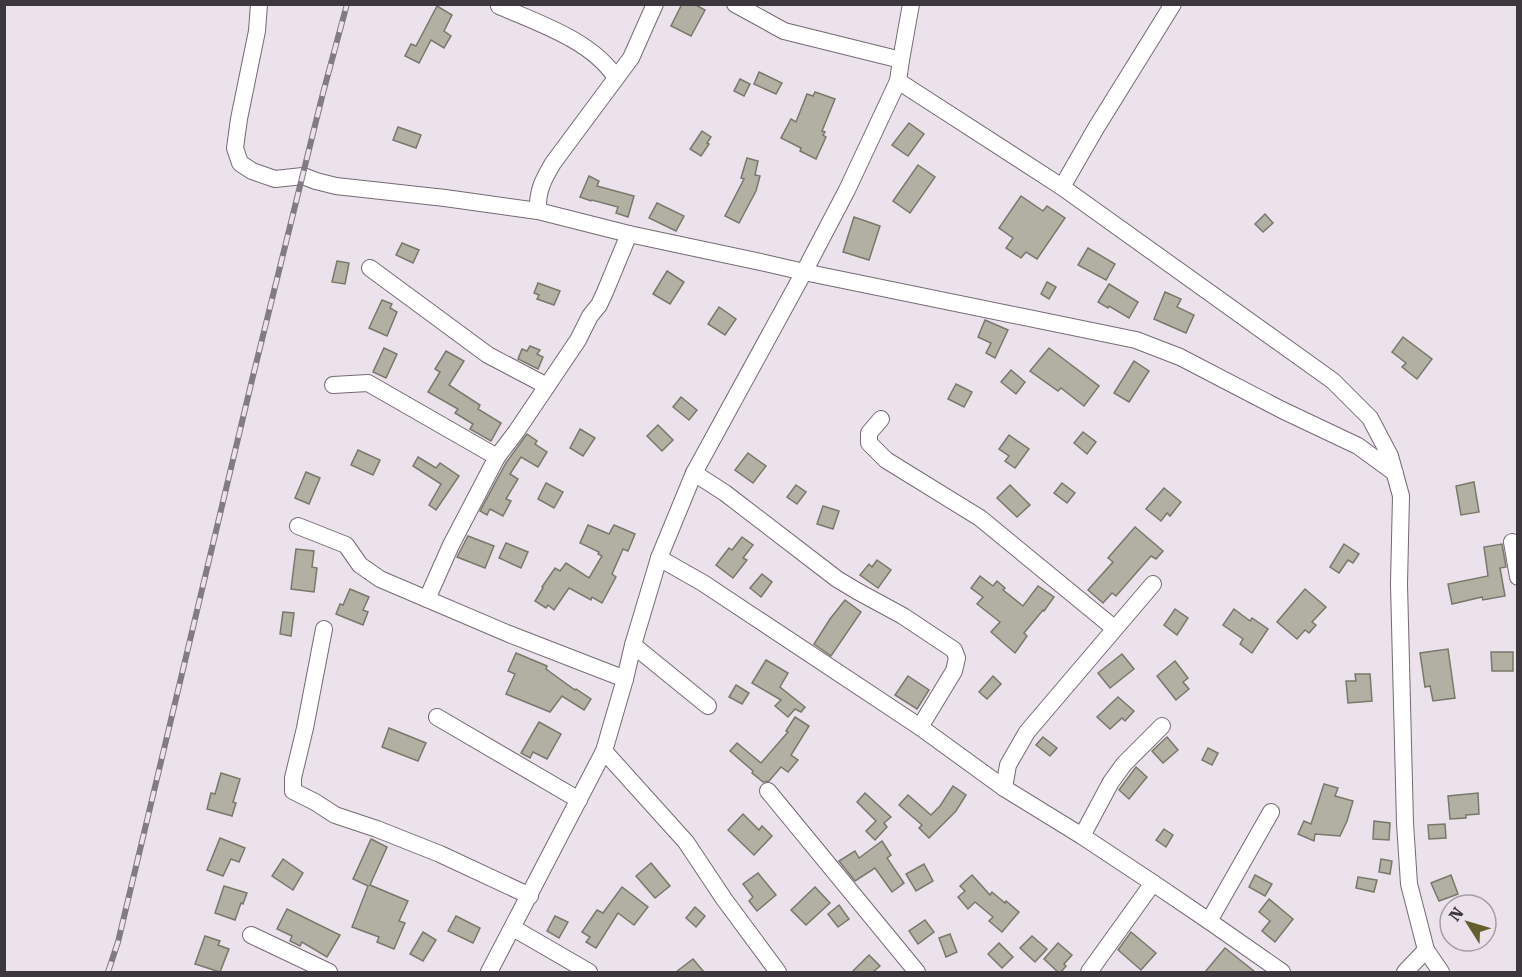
<svg xmlns="http://www.w3.org/2000/svg" width="1522" height="977" font-family="'Roboto Serif',serif">
<rect width="100%" height="100%" fill="#ece2ec"/>
<g fill="#b1b0a3" stroke="#78786b" stroke-width="1.5">
<polygon points="682,4 694,4 705,10 691,36 671,26"/>
<polygon points="437,6 452,15 444,31 451,36 444,48 431,40 419,63 405,56 411,44 416,46"/>
<polygon points="759,72 782,83 776,94 754,84"/>
<polygon points="740,79 750,84 744,96 734,91"/>
<polygon points="815,92 835,99 822,131 825,132 823,135 826,137 816,159 800,151 801,148 781,138 791,119 796,122 807,94 813,96"/>
<polygon points="909,123 924,134 908,156 892,145"/>
<polygon points="398,127 421,135 416,148 393,140"/>
<polygon points="702,131 711,137 707,143 709,144 701,156 690,149"/>
<polygon points="747,158 758,161 755,175 760,176 756,191 739,223 725,216 744,179 741,178"/>
<polygon points="918,165 935,177 910,213 893,201"/>
<polygon points="589,176 599,181 597,186 634,196 628,217 616,213 618,207 592,200 591,201 580,197"/>
<polygon points="1021,196 1043,211 1047,206 1065,218 1037,259 1026,252 1021,258 1006,248 1013,238 999,228"/>
<polygon points="657,203 684,216 676,231 649,218"/>
<polygon points="1265,214 1273,223 1263,232 1255,224"/>
<polygon points="854,217 880,226 869,260 843,252"/>
<polygon points="402,243 419,250 413,263 396,255"/>
<polygon points="1088,248 1115,264 1106,280 1078,265"/>
<polygon points="337,261 349,263 345,284 332,282"/>
<polygon points="667,271 684,282 670,304 653,294"/>
<polygon points="1047,282 1056,287 1049,299 1041,294"/>
<polygon points="538,283 560,291 554,305 537,299 539,295 534,293"/>
<polygon points="1109,284 1138,302 1129,318 1109,306 1108,308 1098,302"/>
<polygon points="1165,292 1181,299 1177,307 1194,315 1186,333 1154,319"/>
<polygon points="382,300 392,304 390,308 397,312 387,336 369,328"/>
<polygon points="719,307 736,319 725,335 708,324"/>
<polygon points="985,320 1008,330 995,358 986,353 991,343 978,337"/>
<polygon points="1403,337 1432,359 1417,379 1402,367 1406,363 1392,352"/>
<polygon points="530,346 540,350 537,354 543,357 538,369 518,359 522,349 527,351"/>
<polygon points="384,348 397,354 386,378 373,372"/>
<polygon points="1049,348 1099,386 1084,406 1061,388 1058,391 1030,371"/>
<polygon points="446,351 464,361 449,385 480,405 478,409 501,423 491,441 470,429 473,424 455,413 458,409 428,392 440,372 435,369"/>
<polygon points="1134,361 1149,371 1129,402 1114,393"/>
<polygon points="1011,370 1025,382 1016,394 1001,382"/>
<polygon points="956,384 972,392 964,407 948,399"/>
<polygon points="681,397 697,410 689,420 673,407"/>
<polygon points="658,425 673,440 662,451 647,436"/>
<polygon points="580,429 595,438 583,456 570,448"/>
<polygon points="1083,432 1096,442 1087,454 1074,443"/>
<polygon points="527,434 537,441 535,444 547,452 538,467 521,457 510,474 518,479 506,499 511,501 503,516 490,509 487,515 480,511 506,463"/>
<polygon points="1009,435 1029,449 1015,468 1005,461 1009,456 999,449"/>
<polygon points="358,450 380,460 373,475 351,465"/>
<polygon points="748,453 766,466 753,483 735,470"/>
<polygon points="418,457 436,468 440,463 459,476 436,510 429,505 441,484 413,466"/>
<polygon points="306,472 320,478 309,504 295,498"/>
<polygon points="1474,482 1479,512 1461,515 1456,486"/>
<polygon points="546,483 563,492 554,508 538,499"/>
<polygon points="1062,483 1075,493 1067,503 1054,493"/>
<polygon points="796,485 806,492 797,504 787,497"/>
<polygon points="1010,485 1030,505 1017,517 997,498"/>
<polygon points="1164,488 1181,502 1170,516 1167,513 1161,521 1146,509"/>
<polygon points="823,506 839,511 833,529 817,524"/>
<polygon points="588,525 609,534 614,525 635,534 628,551 623,549 612,574 616,577 602,603 592,597 591,600 569,588 554,610 548,605 546,608 535,601 543,588 542,587 555,568 560,571 566,563 589,578 602,556 598,554 599,552 580,543"/>
<polygon points="1135,527 1163,551 1156,559 1151,556 1116,596 1112,593 1103,603 1088,590 1113,562 1108,558"/>
<polygon points="468,536 494,546 485,568 457,557"/>
<polygon points="742,537 753,545 743,558 747,560 733,578 716,565 729,548 732,550"/>
<polygon points="506,543 528,552 521,568 499,558"/>
<polygon points="1344,544 1359,554 1353,563 1348,560 1339,573 1330,567"/>
<polygon points="1502,544 1506,567 1500,568 1505,596 1483,600 1482,597 1452,604 1448,584 1488,576 1484,547"/>
<polygon points="296,549 314,551 312,567 317,568 314,592 291,589"/>
<polygon points="877,560 891,570 878,588 860,575 869,564 872,567"/>
<polygon points="762,574 772,582 761,597 750,588"/>
<polygon points="980,576 993,586 997,581 1005,588 1003,590 1023,606 1038,586 1054,597 1044,611 1043,610 1024,633 1027,636 1015,653 991,632 1000,622 977,604 983,597 971,588"/>
<polygon points="350,589 369,597 363,610 368,612 363,625 336,614 340,604 343,605"/>
<polygon points="1305,589 1326,607 1312,622 1316,625 1309,633 1305,630 1297,639 1277,622"/>
<polygon points="845,600 861,612 831,656 814,644 830,619"/>
<polygon points="1175,609 1188,618 1177,635 1164,625"/>
<polygon points="1234,609 1250,621 1252,618 1268,629 1252,653 1240,644 1243,639 1223,625"/>
<polygon points="283,612 294,613 291,636 280,634"/>
<polygon points="1448,649 1455,698 1433,701 1430,686 1425,687 1420,653"/>
<polygon points="1491,652 1513,652 1513,671 1492,671"/>
<polygon points="516,653 547,666 546,669 575,690 576,689 591,699 584,710 562,696 550,712 506,694 515,674 508,671"/>
<polygon points="1122,654 1134,669 1110,688 1098,673"/>
<polygon points="766,660 788,673 780,687 805,707 801,712 795,709 788,717 775,706 781,700 752,683"/>
<polygon points="1175,661 1188,678 1183,682 1189,689 1176,700 1157,676"/>
<polygon points="1355,674 1370,674 1372,701 1348,703 1346,681 1356,681"/>
<polygon points="908,676 929,690 917,709 895,695"/>
<polygon points="993,676 1001,684 987,699 979,692"/>
<polygon points="736,685 749,693 742,704 729,697"/>
<polygon points="1118,697 1134,711 1125,721 1122,718 1110,729 1097,717"/>
<polygon points="795,717 809,726 791,755 798,760 788,772 781,767 769,781 763,782 752,773 753,771 730,751 737,743 761,763 788,732 786,731"/>
<polygon points="539,722 561,734 547,759 533,752 530,758 521,753"/>
<polygon points="389,728 426,743 418,761 382,747"/>
<polygon points="1043,737 1057,748 1050,756 1036,745"/>
<polygon points="1167,737 1178,750 1163,763 1152,751"/>
<polygon points="1208,748 1218,753 1212,765 1202,760"/>
<polygon points="1136,767 1147,777 1129,799 1119,790"/>
<polygon points="221,773 240,779 233,802 236,803 232,816 207,809 211,793 215,794"/>
<polygon points="1324,784 1338,788 1335,796 1353,801 1347,821 1340,836 1315,834 1314,841 1298,834 1304,821 1311,824"/>
<polygon points="953,786 966,795 956,811 929,838 919,828 922,825 899,805 908,795 931,815 940,806"/>
<polygon points="865,793 891,817 884,823 887,827 875,840 866,831 876,821 857,802"/>
<polygon points="1478,793 1479,814 1466,815 1466,818 1450,819 1448,796"/>
<polygon points="743,814 759,830 762,826 772,836 754,855 728,830"/>
<polygon points="1374,821 1390,823 1389,840 1373,839"/>
<polygon points="1445,824 1446,838 1429,839 1428,825"/>
<polygon points="1164,829 1173,835 1166,847 1156,840"/>
<polygon points="220,838 245,848 239,862 231,859 223,876 207,870"/>
<polygon points="371,839 387,847 370,885 408,901 399,921 405,923 394,949 377,942 379,937 352,927 368,886 353,879"/>
<polygon points="882,841 891,855 887,858 904,883 892,892 875,868 855,881 839,861 855,851 859,858"/>
<polygon points="283,859 303,873 293,890 272,876"/>
<polygon points="1381,859 1392,861 1390,874 1379,872"/>
<polygon points="651,863 670,886 655,898 636,876"/>
<polygon points="924,864 933,881 916,891 906,874"/>
<polygon points="758,873 776,895 757,911 749,901 753,897 743,884"/>
<polygon points="972,875 990,895 992,892 1005,903 1006,901 1019,912 1002,932 989,921 993,917 975,902 968,909 958,897 965,891 960,886"/>
<polygon points="1255,875 1272,884 1265,896 1249,887"/>
<polygon points="1451,875 1458,894 1439,901 1431,883"/>
<polygon points="1358,877 1377,880 1374,892 1356,888"/>
<polygon points="224,886 247,893 243,904 241,903 235,920 215,913"/>
<polygon points="622,887 648,907 634,925 618,913 596,948 586,942 590,937 582,932 597,910 603,913"/>
<polygon points="815,887 830,903 806,925 791,910"/>
<polygon points="1269,899 1293,919 1275,942 1262,931 1270,921 1259,912"/>
<polygon points="839,905 849,919 838,927 828,914"/>
<polygon points="695,907 705,916 696,927 686,918"/>
<polygon points="287,909 340,935 327,957 302,942 300,946 290,941 292,936 277,929"/>
<polygon points="456,916 480,928 473,943 448,931"/>
<polygon points="555,916 568,922 559,938 547,931"/>
<polygon points="925,920 934,932 918,944 909,931"/>
<polygon points="423,932 436,940 423,961 410,954"/>
<polygon points="1131,932 1156,953 1141,970 1118,950"/>
<polygon points="950,934 957,952 946,957 939,938"/>
<polygon points="205,936 220,941 218,945 229,949 220,972 195,964"/>
<polygon points="1032,936 1047,949 1035,962 1020,948"/>
<polygon points="999,943 1013,957 1002,968 988,954"/>
<polygon points="1058,943 1072,955 1064,964 1066,966 1061,972 1058,972 1044,959"/>
<polygon points="1225,948 1255,972 1205,972"/>
<polygon points="869,955 880,966 873,972 852,972"/>
<polygon points="693,959 704,972 676,972"/>
</g>
<g fill="none" stroke-linecap="round" stroke-linejoin="round">
<defs>
<g id="minor">
<polyline points="259,4 257,31 239,119 235,148 240,163 252,171 275,179 303,176 316,181 336,186 445,198 538,211 629,234 765,263 804,272 1136,340 1180,357 1282,410 1358,446 1395,473"/>
<polyline points="735,4 784,31 901,60"/>
<polyline points="911,4 901,60 898,81 1062,187 1333,381 1370,418 1390,456 1401,496 1399,584 1405,823 1409,884 1426,950 1441,972"/>
<path d="M499,6C538,23 593,41 616,78"/>
<polyline points="1062,187 1096,128 1173,4"/>
<path d="M538,211C537,191 543,180 553,163L631,58L655,4"/>
<polyline points="370,268 488,355 547,386"/>
<polyline points="333,385 368,383 497,457"/>
<polyline points="881,419 869,433 869,443 886,460 980,518 1114,628"/>
<polyline points="694,473 725,493 837,579 857,591 903,616 954,650 957,658 954,671 920,727"/>
<polyline points="298,526 346,545 360,565 380,579 509,634 625,679"/>
<polyline points="1512,542 1518,577"/>
<polyline points="659,558 703,583 920,727 1004,788 1082,836 1153,883 1209,921 1282,972"/>
<polyline points="427,599 451,545 497,457 516,432 578,340 590,316 599,305 605,292 629,234"/>
<polyline points="324,629 305,728 293,778 293,791 315,802 335,815 377,829 440,854 530,896"/>
<polyline points="633,645 708,706"/>
<polyline points="437,717 579,800"/>
<polyline points="604,751 686,842 724,899 778,972"/>
<polyline points="1004,788 1008,765 1027,732 1153,584"/>
<polyline points="768,791 917,972"/>
<polyline points="1082,836 1111,782 1124,764 1162,726"/>
<polyline points="1209,921 1271,812"/>
<polyline points="513,928 589,972"/>
<polyline points="251,935 329,972"/>
<polyline points="489,972 604,751 625,679 633,645 659,558 694,473 804,272 847,190 898,81"/>
<polyline points="1089,972 1153,883"/>
<polyline points="1405,972 1426,950"/>
</g>
</defs>
<use href="#minor" stroke="#736a73" stroke-width="18"/>
<use href="#minor" stroke="#fff" stroke-width="16"/>
<defs>
<polyline id="rail" points="108,972 118,942 252,380 323,93 347,4"/>
</defs>
<use href="#rail" stroke="#827b82" stroke-width="6"/>
<use href="#rail" stroke="#ece2ec" stroke-width="4" stroke-dasharray="11" stroke-linecap="butt"/>
</g>
<rect width="1522" height="977" fill="none" stroke="#3c373c" stroke-width="12"/>
<g transform="translate(1468 923) rotate(307)"><circle r="28" fill="#ece2ec" stroke="#a69ea6" stroke-width="1.5"/>
<path d="M0-4.5L10 22L0 15L-10 22Z" fill="#645f2c"/>
<text y="-9" font-size="16" font-weight="bold" text-anchor="middle" fill="#3c373c">N</text>
</g>
</svg>
